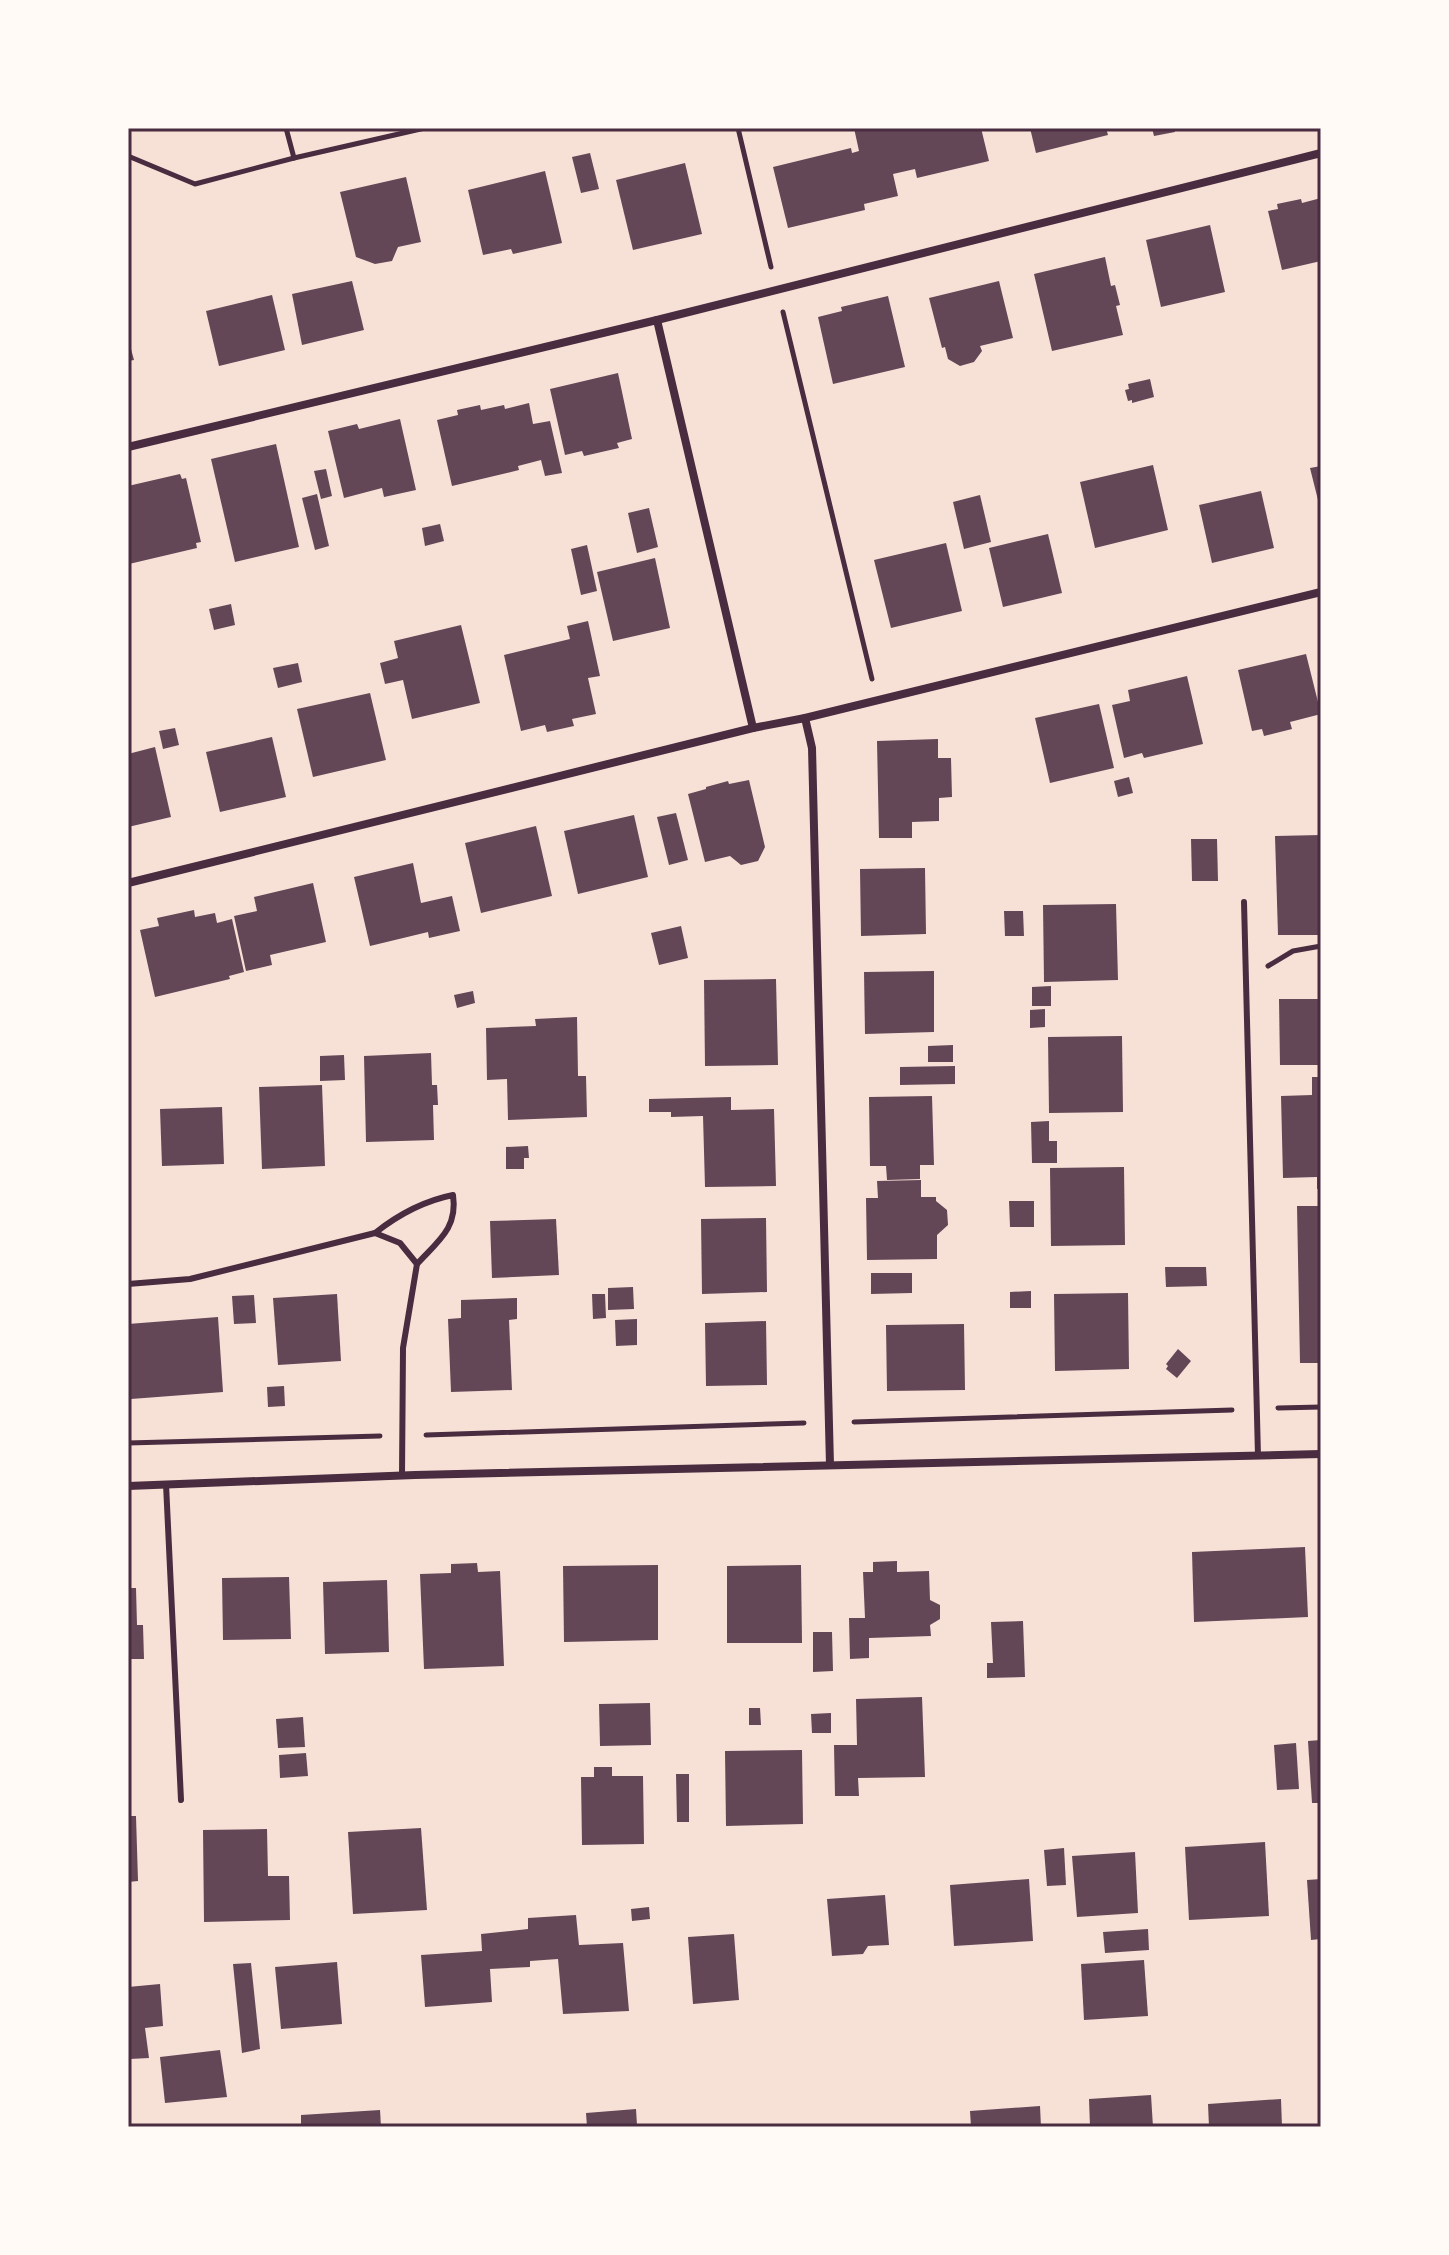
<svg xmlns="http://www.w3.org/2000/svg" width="1449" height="2255" font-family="'Open Sans',sans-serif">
<rect width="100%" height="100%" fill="#f7e1d7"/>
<g fill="#644757">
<polygon points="854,128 981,128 989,161 917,178 915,169 893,174 898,196 864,204 865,210 788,228 773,167 851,148 852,153 859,151"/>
<polygon points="1030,128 1106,128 1108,135 1036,153"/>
<polygon points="1152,128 1174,128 1175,132 1154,136"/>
<polygon points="590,153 599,189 581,193 572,157"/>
<polygon points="685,163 702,234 633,250 616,180"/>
<polygon points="545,171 562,243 513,254 511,249 483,255 468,190"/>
<polygon points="406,177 421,242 398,247 392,261 375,264 356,257 340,192"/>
<polygon points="1321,198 1321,261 1282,270 1268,211 1278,209 1277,204 1301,199 1302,203"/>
<polygon points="1210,225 1225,292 1161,307 1146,240"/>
<polygon points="1105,257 1111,286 1115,285 1120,305 1116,306 1123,335 1052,351 1034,274"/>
<polygon points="352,281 364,330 302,345 292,294"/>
<polygon points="999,281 1013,338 980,346 982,351 974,362 960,366 948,359 945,347 942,348 929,298"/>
<polygon points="272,295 285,350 219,366 206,311"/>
<polygon points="888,296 905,367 833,384 818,317 842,311 841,307"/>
<polygon points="128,338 134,360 128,361"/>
<polygon points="618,373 632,439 617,443 619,448 584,456 582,451 565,455 550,389"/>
<polygon points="1150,379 1154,397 1132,403 1132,400 1128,401 1125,390 1129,389 1128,384"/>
<polygon points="529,403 533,424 550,421 562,473 545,476 541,460 518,466 519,470 452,486 437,420 458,415 457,410 480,405 481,410 504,405 505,409"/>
<polygon points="400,419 416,490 384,497 382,488 344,498 328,431 357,424 359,429"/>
<polygon points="276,444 299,547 235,562 211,459"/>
<polygon points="1153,465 1168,530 1095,548 1080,482"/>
<polygon points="1321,466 1321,508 1320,508 1310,468"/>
<polygon points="326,469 332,496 321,499 314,471"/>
<polygon points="180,474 182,479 186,478 201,542 196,543 197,548 129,564 128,486"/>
<polygon points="1261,491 1274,548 1212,563 1199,505"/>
<polygon points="317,494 329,546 315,550 302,498"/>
<polygon points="980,495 991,542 964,549 953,502"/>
<polygon points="649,508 658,547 637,553 628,513"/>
<polygon points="440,524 444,541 425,546 422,528"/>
<polygon points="1048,534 1062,593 1003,607 989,548"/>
<polygon points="946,543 962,611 891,628 874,560"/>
<polygon points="587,545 597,591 581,595 571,549"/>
<polygon points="655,558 670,628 613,641 597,572"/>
<polygon points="231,604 235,625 214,630 209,609"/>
<polygon points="588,621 600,676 588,678 596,714 572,719 574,726 547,732 545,725 521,731 504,655 570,639 567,626"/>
<polygon points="461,625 480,703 412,719 403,680 385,684 380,663 398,658 394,641"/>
<polygon points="1306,654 1321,714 1290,722 1292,729 1264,736 1262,729 1252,731 1238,670"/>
<polygon points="298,663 302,682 278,688 273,668"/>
<polygon points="1187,676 1203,744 1144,758 1142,753 1124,758 1112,705 1130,701 1128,690"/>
<polygon points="370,693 386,760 313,777 297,709"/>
<polygon points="1099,704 1114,768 1050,783 1035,718"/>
<polygon points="175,728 179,745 163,749 159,731"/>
<polygon points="272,737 286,797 220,812 206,752"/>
<polygon points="938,739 938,758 951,758 952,797 939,798 939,821 912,822 912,838 879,838 877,741"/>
<polygon points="155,747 171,817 128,827 128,754"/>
<polygon points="1129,777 1133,793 1118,797 1114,781"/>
<polygon points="749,780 765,847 758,861 741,865 730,856 705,862 688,794 706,789 706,787 728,781 729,784"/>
<polygon points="676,813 688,860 669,865 657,817"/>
<polygon points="634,815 648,877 578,894 564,831"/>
<polygon points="536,826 552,896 481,913 465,843"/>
<polygon points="1321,835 1321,935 1278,935 1275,836"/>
<polygon points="1191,839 1217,839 1218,881 1192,881"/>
<polygon points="413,863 421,903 452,896 460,931 429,938 428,932 370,946 354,877"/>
<polygon points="925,868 926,934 861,936 860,869"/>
<polygon points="313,883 326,942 270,955 272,965 246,971 234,916 257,911 254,897"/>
<polygon points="1116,904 1118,980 1044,982 1043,905"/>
<polygon points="194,910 195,917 215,913 217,923 232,919 244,972 229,976 230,979 155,997 140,930 159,926 157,918"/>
<polygon points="1004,911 1023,911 1024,936 1005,936"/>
<polygon points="681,926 688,958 659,965 651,933"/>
<polygon points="934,971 934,1032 865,1034 864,972"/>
<polygon points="776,979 778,1065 705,1066 704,980"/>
<polygon points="1051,986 1051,1006 1032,1006 1032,987"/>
<polygon points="473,991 475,1003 457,1008 454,995"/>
<polygon points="1279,999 1321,999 1321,1065 1280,1065"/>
<polygon points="1045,1009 1045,1027 1030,1028 1030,1010"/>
<polygon points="577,1017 578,1076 586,1076 587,1117 508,1120 507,1079 487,1080 486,1028 536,1026 535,1019"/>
<polygon points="1122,1036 1123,1112 1049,1113 1048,1037"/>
<polygon points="953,1045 953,1062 928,1062 928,1046"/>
<polygon points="431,1053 432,1085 437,1085 438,1105 433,1105 434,1140 366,1142 364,1056"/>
<polygon points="344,1055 345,1080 320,1081 320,1056"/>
<polygon points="955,1066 955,1084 900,1085 900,1067"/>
<polygon points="1312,1077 1321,1077 1321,1189 1317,1189 1317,1177 1283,1178 1281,1096 1312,1095"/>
<polygon points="322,1085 325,1166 262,1169 259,1087"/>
<polygon points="932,1096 934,1165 920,1165 920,1179 887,1180 886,1166 870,1166 869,1097"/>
<polygon points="731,1097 731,1110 774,1109 776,1186 705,1187 703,1116 671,1117 671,1112 649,1112 649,1099"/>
<polygon points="222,1107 224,1164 162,1166 160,1109"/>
<polygon points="1049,1121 1049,1141 1057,1141 1057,1163 1032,1163 1031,1122"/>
<polygon points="528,1146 529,1158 524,1158 524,1169 506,1169 506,1147"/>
<polygon points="1124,1167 1125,1245 1051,1246 1050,1168"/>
<polygon points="921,1180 921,1197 936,1197 936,1201 947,1210 948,1225 937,1235 937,1259 867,1260 866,1198 878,1198 877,1181"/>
<polygon points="1009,1201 1034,1201 1034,1227 1010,1227"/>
<polygon points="1297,1206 1321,1206 1321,1363 1300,1363"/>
<polygon points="766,1218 767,1292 702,1294 701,1219"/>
<polygon points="556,1219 559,1275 492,1278 490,1221"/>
<polygon points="1165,1267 1206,1267 1207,1286 1166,1287"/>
<polygon points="871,1273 912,1273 912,1293 871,1294"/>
<polygon points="633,1287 634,1309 608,1310 608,1288"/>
<polygon points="1031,1291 1031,1308 1010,1308 1010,1292"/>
<polygon points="1128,1293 1129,1369 1055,1371 1054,1294"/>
<polygon points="337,1294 341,1361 278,1365 273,1298"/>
<polygon points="592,1294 605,1294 606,1318 593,1319"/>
<polygon points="254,1295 256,1323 234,1324 232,1296"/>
<polygon points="517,1298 517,1319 509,1320 512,1390 451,1392 448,1319 461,1318 461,1300"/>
<polygon points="218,1317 223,1392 131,1399 130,1391 128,1391 128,1324"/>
<polygon points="637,1319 637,1345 616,1346 615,1320"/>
<polygon points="766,1321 767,1385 706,1386 705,1323"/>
<polygon points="964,1324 965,1390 887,1391 886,1325"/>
<polygon points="1178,1349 1191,1361 1177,1378 1166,1369 1168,1366 1166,1364"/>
<polygon points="284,1386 285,1406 268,1407 267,1387"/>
<polygon points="1305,1547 1308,1617 1194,1622 1192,1552"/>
<polygon points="897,1561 897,1572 929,1571 930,1600 940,1605 940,1619 930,1625 931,1636 869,1638 869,1658 850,1659 849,1618 865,1618 863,1572 873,1572 873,1562"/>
<polygon points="477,1563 478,1572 500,1571 504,1666 424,1669 420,1574 451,1573 451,1564"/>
<polygon points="658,1565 658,1640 564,1642 563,1566"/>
<polygon points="801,1565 802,1643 727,1643 727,1566"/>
<polygon points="289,1577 291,1639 223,1640 222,1578"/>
<polygon points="387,1580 389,1652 325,1654 323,1582"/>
<polygon points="128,1588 136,1588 137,1625 143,1625 144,1659 128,1659"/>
<polygon points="1023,1621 1025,1677 987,1678 987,1663 993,1663 991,1622"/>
<polygon points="813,1632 832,1632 833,1671 813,1672"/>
<polygon points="922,1697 925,1777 858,1778 859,1796 835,1796 834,1745 857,1745 856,1699"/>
<polygon points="650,1703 651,1745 600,1746 599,1704"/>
<polygon points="749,1708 760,1708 761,1725 749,1725"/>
<polygon points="831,1713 831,1733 812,1733 811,1714"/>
<polygon points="303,1717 305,1747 278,1748 276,1719"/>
<polygon points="1321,1740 1321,1803 1312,1803 1308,1741"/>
<polygon points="1296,1743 1299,1789 1277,1790 1274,1745"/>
<polygon points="802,1750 803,1824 726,1826 725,1751"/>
<polygon points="306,1753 308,1776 280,1778 279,1755"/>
<polygon points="594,1767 612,1767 612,1776 643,1776 644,1844 582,1845 581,1777 594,1777"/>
<polygon points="676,1774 689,1774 689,1822 677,1822"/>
<polygon points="128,1816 136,1816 138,1881 128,1882"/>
<polygon points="421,1828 427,1910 353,1914 348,1832"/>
<polygon points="267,1829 268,1876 289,1876 290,1920 204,1922 203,1830"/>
<polygon points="1265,1842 1269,1916 1189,1920 1185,1847"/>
<polygon points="1064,1848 1066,1885 1047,1886 1044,1850"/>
<polygon points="1135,1852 1138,1913 1077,1917 1072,1856"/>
<polygon points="1029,1879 1033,1941 954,1946 950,1885"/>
<polygon points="1321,1879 1321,1939 1311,1940 1307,1880"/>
<polygon points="885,1895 889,1945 868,1946 863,1954 832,1956 827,1899"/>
<polygon points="649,1907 650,1919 632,1921 631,1909"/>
<polygon points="576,1915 579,1945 623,1943 629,2011 563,2014 558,1959 530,1961 530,1967 490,1969 492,2002 425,2007 421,1955 482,1951 481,1934 528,1929 528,1918"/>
<polygon points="1148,1929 1149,1950 1105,1953 1103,1932"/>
<polygon points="734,1934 739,2000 693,2004 688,1937"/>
<polygon points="1144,1960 1148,2016 1084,2020 1081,1964"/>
<polygon points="337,1962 342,2024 281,2029 275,1967"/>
<polygon points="251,1963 260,2049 242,2053 233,1964"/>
<polygon points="160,1984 163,2026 145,2028 149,2058 130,2059 128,1987"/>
<polygon points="220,2050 227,2097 165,2103 160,2057"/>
<polygon points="1151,2095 1153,2127 1090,2127 1089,2099"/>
<polygon points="1281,2099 1282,2127 1209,2127 1208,2104"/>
<polygon points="1040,2106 1041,2127 971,2127 970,2111"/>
<polygon points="636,2109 637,2125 645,2124 645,2127 587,2127 586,2113"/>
<polygon points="380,2110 381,2127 301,2127 301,2115"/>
</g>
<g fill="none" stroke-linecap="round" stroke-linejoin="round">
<g stroke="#4a2c40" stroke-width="5">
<polyline points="286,128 294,158"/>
<polyline points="738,128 771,267"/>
<polyline points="128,156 195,184 294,158 425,128"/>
<polyline points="783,312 872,679"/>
<polyline points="1268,966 1293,951 1321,946"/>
<polyline points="1278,1408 1321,1407"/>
<polyline points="854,1422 1232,1410"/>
<polyline points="426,1435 804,1423"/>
<polyline points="128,1443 380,1436"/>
</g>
<g stroke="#4a2c40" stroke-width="6">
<polyline points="1244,902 1258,1456"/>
<path d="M453,1195C458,1228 438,1241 417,1264L400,1243L375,1233C399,1214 423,1201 453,1195Z"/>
<polyline points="128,1284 190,1279 375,1233"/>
<polyline points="402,1475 403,1348 417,1264"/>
<polyline points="166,1484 181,1800"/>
</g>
<g stroke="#4a2c40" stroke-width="8">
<polyline points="657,320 753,728"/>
<polyline points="128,447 657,320 1321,153"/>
<polyline points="805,718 812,748 830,1465"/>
<polyline points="128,883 753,728 805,718 1321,592"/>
<polyline points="128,1486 415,1475 1321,1454"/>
</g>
</g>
<rect width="1449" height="2255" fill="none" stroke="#fffaf5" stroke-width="260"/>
<rect x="130" y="130" width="1189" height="1995" fill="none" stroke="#4a2c40" stroke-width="3"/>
</svg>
